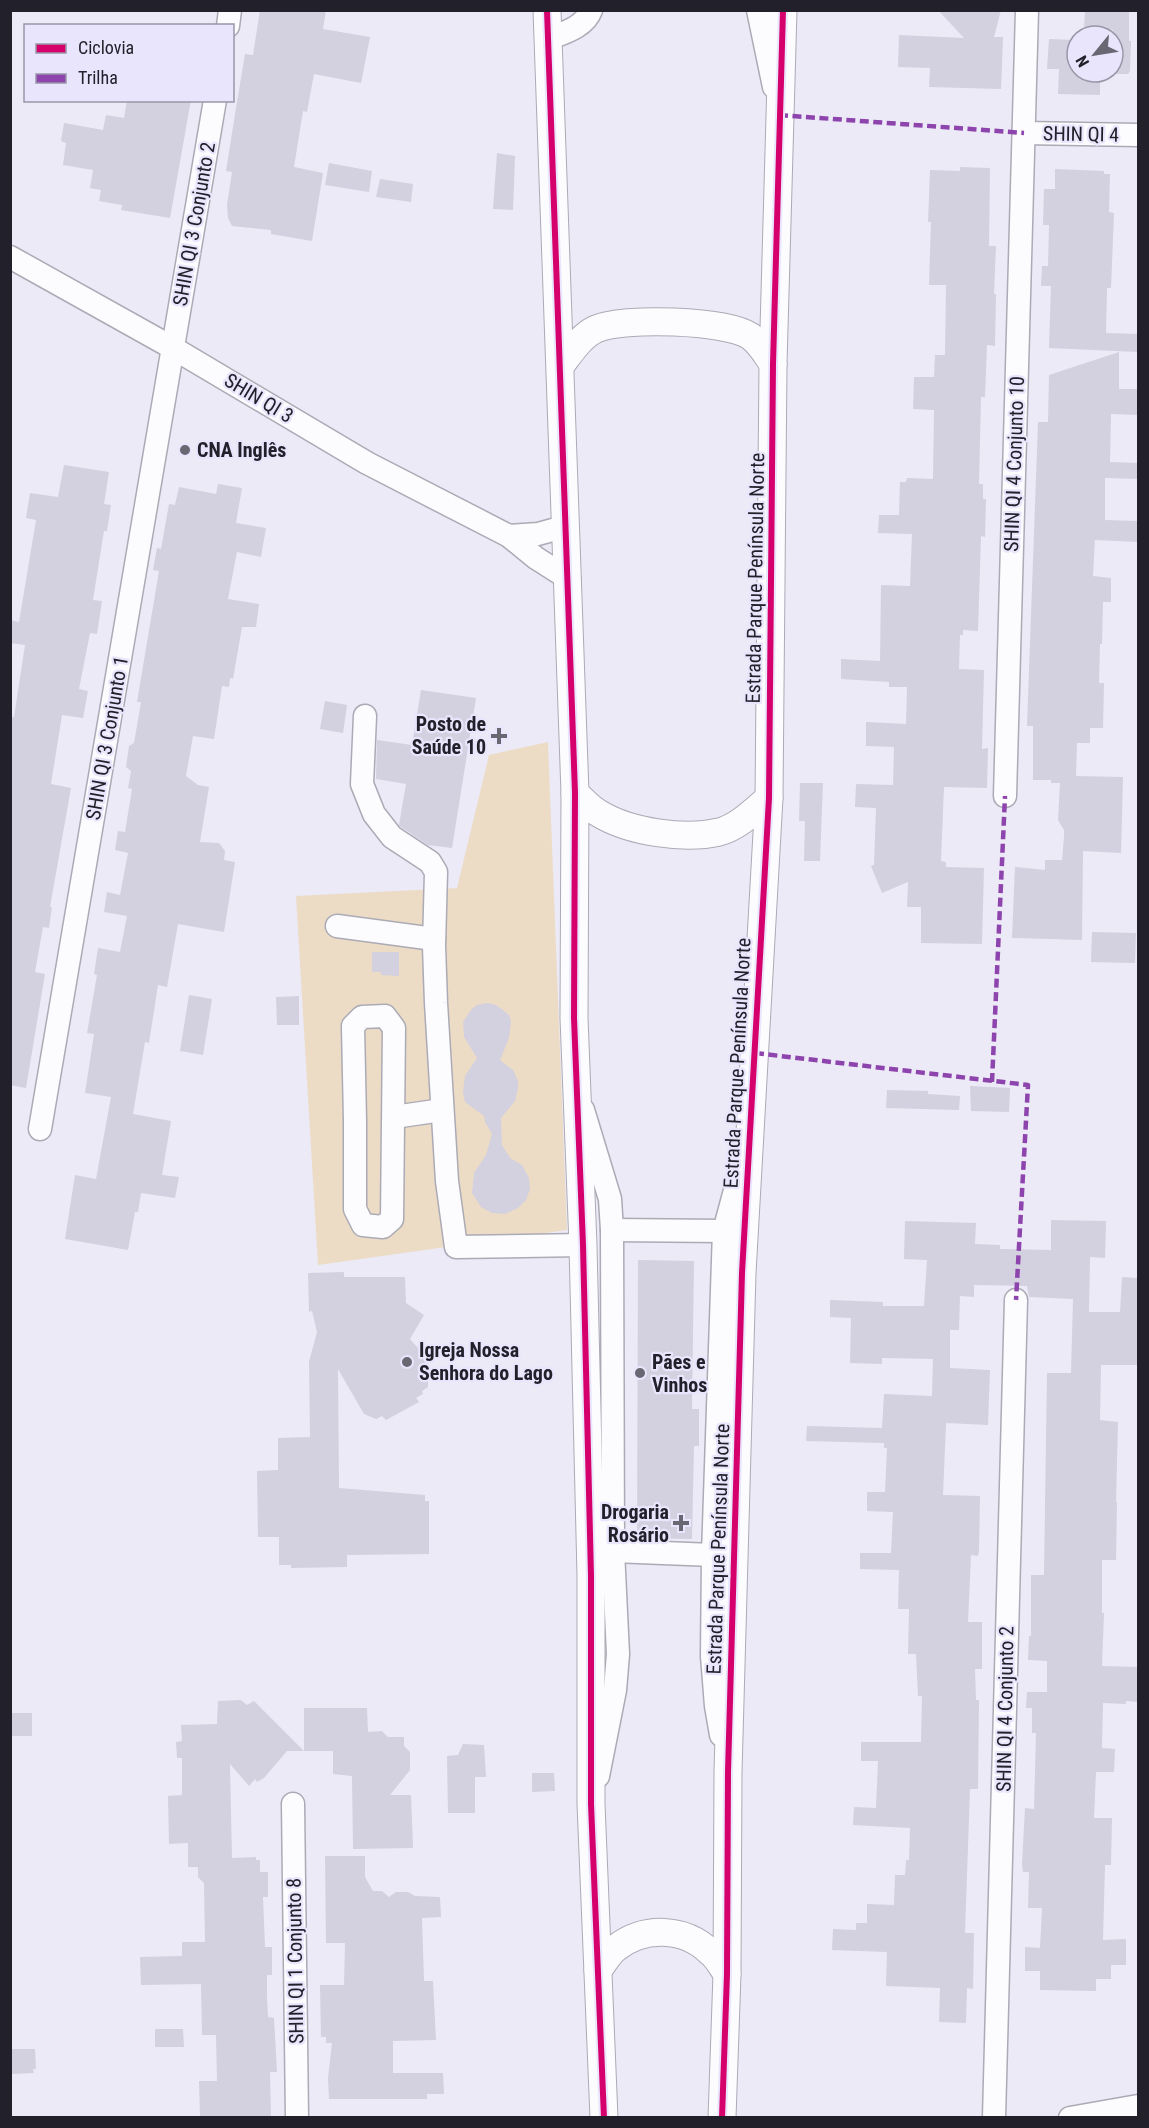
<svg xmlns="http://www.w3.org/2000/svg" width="1149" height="2128" font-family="'Roboto Condensed',sans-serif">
<rect width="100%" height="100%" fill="#eceaf7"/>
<polygon fill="#ecdcc6" points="548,742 567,1230 318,1265 296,896 457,888 489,755"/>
<g fill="#d3d0df">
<polygon points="260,10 326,10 323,29 370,37 361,83 314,74 307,112 303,111 294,167 323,173 312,241 271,234 271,230 232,226 228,218 227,205 232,172 226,171 236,108 245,54 253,55"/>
<polygon points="938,10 1001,10 994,37 1003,37 1001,89 929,87 930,68 898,67 899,35 964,38"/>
<polygon points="1085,10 1129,10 1129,41 1131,41 1130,71 1128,74 1113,74 1113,30 1084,29"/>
<polygon points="1049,39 1077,40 1077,72 1100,72 1100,95 1058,94 1059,69 1047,69"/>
<polygon points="127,100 191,100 170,218 121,210 122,205 99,201 101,190 90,188 93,170 63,165 66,143 61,141 64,123 103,130 106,115 124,118"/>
<polygon points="497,153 515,156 513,210 493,209"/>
<polygon points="329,163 372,171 369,192 325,185"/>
<polygon points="960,167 990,168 989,246 996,246 994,294 996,294 995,346 987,345 985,397 981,397 979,484 983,484 983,499 986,499 985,537 981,536 978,631 963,630 963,635 960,635 959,669 984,670 982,749 988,748 987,788 944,787 941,861 946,862 946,867 984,868 982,944 921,943 921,907 907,907 908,882 882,893 871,866 874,865 876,808 855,807 856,784 893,785 894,747 866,746 866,722 906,724 907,687 889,687 889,682 841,679 841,659 880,661 881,585 910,586 912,534 878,533 879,515 899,515 900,482 906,482 907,478 933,479 934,410 913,409 914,377 934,377 935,355 945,355 946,285 929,285 931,222 928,222 930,170 960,171"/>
<polygon points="1055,169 1104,171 1104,174 1110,174 1109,212 1114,213 1111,288 1107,288 1106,333 1138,334 1138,352 1049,348 1051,286 1041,286 1042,266 1048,266 1049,225 1043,225 1044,189 1055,189"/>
<polygon points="380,179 413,184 411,202 376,197"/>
<polygon points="1119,352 1119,389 1138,389 1138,415 1111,414 1110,462 1138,463 1138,479 1105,478 1105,520 1138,521 1138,542 1095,540 1093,576 1111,578 1111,602 1103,602 1102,644 1100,644 1099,683 1104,683 1103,728 1090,728 1090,743 1077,743 1076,776 1123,777 1121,853 1083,851 1082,940 1012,938 1015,867 1045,870 1045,860 1062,860 1064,837 1064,830 1058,820 1060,783 1051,783 1051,780 1033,780 1033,726 1027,726 1038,422 1048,422 1049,375"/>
<polygon points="64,465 109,472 104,504 111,505 107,531 104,531 93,600 102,601 97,634 90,633 79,689 88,691 83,718 62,715 51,784 71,788 50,907 52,907 49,928 43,927 35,972 45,974 26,1088 10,1085 10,717 14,717 25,645 10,643 10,620 19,622 36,520 26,518 30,493 58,497"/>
<polygon points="218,484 242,488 236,523 266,528 261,557 237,552 228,599 259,604 256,627 242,627 233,679 230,678 229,687 222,686 214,739 193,736 186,776 198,785 209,787 200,842 219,843 225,851 224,860 235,862 224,932 178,924 167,987 158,985 149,1043 145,1042 133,1114 171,1121 162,1175 179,1177 175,1198 141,1193 138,1212 135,1212 128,1250 65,1239 75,1175 96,1179 111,1097 85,1093 94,1034 87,1033 97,975 94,974 98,948 120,952 127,916 104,912 107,892 120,895 128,853 115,850 118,831 125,832 132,789 128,788 131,771 126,767 129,746 134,743 141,702 137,702 159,571 153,570 157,548 161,549 169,504 175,505 179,487 216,494"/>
<polygon points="421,690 476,698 452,848 428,845 401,827 399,825 406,784 376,779 377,740 412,745"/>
<polygon points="325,701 347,705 343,733 320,729"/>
<polygon points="800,783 823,783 820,861 804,861 805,821 799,821"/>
<polygon points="1092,932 1136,933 1135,963 1091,962"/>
<polygon points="372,952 399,952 399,976 381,975 381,972 372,972"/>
<polygon points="189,995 212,999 203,1055 180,1051"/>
<polygon points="299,996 299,1025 277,1025 276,997"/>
<polygon points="487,1003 496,1005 503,1010 509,1015 511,1021 509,1038 500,1060 513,1070 518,1081 518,1088 515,1101 501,1118 502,1145 510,1158 522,1165 529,1178 530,1189 526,1200 518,1208 505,1214 492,1213 481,1207 472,1193 474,1173 486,1155 492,1134 485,1122 484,1116 465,1102 463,1092 465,1076 477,1058 464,1037 463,1022 471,1010 477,1005"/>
<polygon points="970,1086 1010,1088 1009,1112 971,1111"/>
<polygon points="887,1090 928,1091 928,1094 960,1096 959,1110 886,1108"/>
<polygon points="1051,1220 1106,1221 1105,1258 1090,1257 1089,1312 1120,1312 1122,1277 1138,1278 1137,1365 1101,1365 1100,1420 1118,1422 1116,1502 1117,1502 1116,1560 1102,1560 1102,1613 1104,1613 1102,1666 1138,1667 1138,1702 1126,1701 1126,1704 1103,1703 1102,1748 1115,1749 1114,1772 1096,1772 1094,1818 1112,1818 1111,1865 1105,1865 1103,1940 1126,1939 1126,1965 1111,1965 1111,1979 1096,1979 1096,1991 1040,1990 1040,1971 1025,1971 1025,1947 1040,1948 1042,1908 1028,1908 1029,1872 1023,1872 1022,1864 1025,1808 1034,1809 1036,1733 1032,1733 1032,1708 1026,1708 1027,1692 1047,1692 1047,1661 1028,1660 1029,1636 1031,1636 1031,1575 1044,1575 1047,1373 1071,1373 1073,1299 1029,1297 1027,1286 974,1285 974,1297 960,1296 959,1330 950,1330 950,1368 990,1370 988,1425 946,1423 943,1495 980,1496 979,1550 978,1556 971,1555 968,1622 982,1622 982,1669 975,1669 976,1700 979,1700 978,1789 970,1789 965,1933 974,1933 973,1989 967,1988 966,2023 939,2022 940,1988 886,1986 887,1952 832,1950 833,1929 856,1930 856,1923 867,1923 867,1904 894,1905 895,1875 905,1875 906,1860 909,1860 910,1828 853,1825 854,1807 876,1808 878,1761 861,1761 861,1742 921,1742 922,1696 918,1696 916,1654 908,1654 909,1609 898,1609 899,1570 860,1569 860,1553 891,1553 893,1512 867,1511 867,1492 885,1492 887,1448 884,1448 884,1443 806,1441 807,1426 882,1428 884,1394 932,1396 933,1359 882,1358 882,1364 850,1363 851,1318 830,1317 830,1300 883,1302 883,1306 924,1306 927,1260 904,1259 905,1221 976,1223 975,1244 1000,1245 1000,1249 1051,1250"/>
<polygon points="638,1260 694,1261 692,1409 699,1409 699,1446 694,1446 692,1539 637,1538"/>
<polygon points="344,1272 344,1277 405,1277 406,1303 424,1315 410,1339 423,1354 428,1371 428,1387 422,1391 423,1394 416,1398 419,1402 386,1420 382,1416 376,1419 364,1414 338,1369 339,1488 425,1495 425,1501 429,1501 429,1554 347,1555 347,1567 291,1568 291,1565 279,1565 279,1537 258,1537 257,1471 278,1470 278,1438 310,1437 309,1362 317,1332 312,1311 309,1312 308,1273"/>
<polygon points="241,1700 247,1705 254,1701 304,1751 287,1751 264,1778 257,1782 255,1779 249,1786 230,1764 232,1858 256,1857 256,1860 260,1860 260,1872 268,1872 268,1897 263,1897 265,1947 272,1947 272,1975 267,1975 267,1998 268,2017 274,2018 277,2072 270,2072 271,2118 200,2118 199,2081 217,2081 216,2035 202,2035 201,1984 141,1985 140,1957 182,1956 182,1942 205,1942 204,1883 198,1877 198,1867 188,1867 188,1843 169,1844 168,1796 182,1795 182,1758 177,1758 176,1742 182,1741 181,1725 217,1724 218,1701"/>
<polygon points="304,1708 367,1708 368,1732 382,1731 388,1737 404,1737 404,1746 410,1752 410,1770 390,1795 411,1795 413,1848 353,1849 352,1776 333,1774 333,1751 304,1751"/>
<rect x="10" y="1713" width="22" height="23"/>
<polygon points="463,1744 484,1745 486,1777 475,1777 475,1813 448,1813 447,1756 458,1755"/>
<polygon points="532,1773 554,1773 555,1791 532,1792"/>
<polygon points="325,1856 365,1856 365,1877 373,1891 382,1891 389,1897 396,1892 408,1892 415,1896 440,1897 441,1917 422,1918 424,1981 433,1981 436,2040 393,2041 393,2073 443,2073 444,2094 427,2094 427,2099 329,2099 328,2078 332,2043 326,2043 326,2037 321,2037 320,1985 344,1985 345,1943 326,1943"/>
<polygon points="155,2029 183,2029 184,2047 155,2047"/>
<polygon points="10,2049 35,2049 36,2069 33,2069 34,2073 10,2074"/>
</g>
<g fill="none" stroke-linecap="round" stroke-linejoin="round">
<defs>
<g id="minor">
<polyline points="758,10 774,87"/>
<polyline points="228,26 230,10"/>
<path d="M548,39C563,33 585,27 591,10"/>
<polyline points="1024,133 1138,135"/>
<polyline points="10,257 173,348 367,463 509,536 536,558 569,579"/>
<polyline points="509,536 538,534 567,526"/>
<polyline points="365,716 362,784 374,814 392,837 430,862 436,872 434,946 436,1003 447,1181 456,1247 583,1245"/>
<polyline points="1005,796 1027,10"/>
<polyline points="337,926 434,939"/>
<polygon points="385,1016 394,1028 392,1219 383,1227 363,1225 355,1209 355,1121 353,1026 362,1017"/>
<polyline points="583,1110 610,1199 612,1230 613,1551 618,1654 615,1690 598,1776"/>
<polyline points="394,1117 442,1110"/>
<polyline points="40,1129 215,100"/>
<polyline points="612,1230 724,1231"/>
<polyline points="613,1551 713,1555"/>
<polyline points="721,1735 716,1706 712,1656 713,1555 724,1231 741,1168"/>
<polyline points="293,1804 297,2118"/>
<polyline points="994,2118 1016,1300"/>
<polyline points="1070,2118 1138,2106"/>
</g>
<g id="major">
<polyline points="547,10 575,793 574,1018 583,1245 591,1576 591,1804 604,2118"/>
<path d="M561,365C571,352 581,336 596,329C623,317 725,320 750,336C760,343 766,354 773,364"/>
<path d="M575,793C583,800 590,809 600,814C630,832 684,840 719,832C738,827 754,811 769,798"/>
<path d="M598,1970C604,1963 609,1953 616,1948C644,1926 684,1927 710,1952C717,1957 722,1967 727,1974"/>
<polyline points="722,2118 727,1974 728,1772 742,1273 769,798 773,364 783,10"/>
</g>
</defs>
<use href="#minor" stroke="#acaab5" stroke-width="25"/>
<use href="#major" stroke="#acaab5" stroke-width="29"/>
<use href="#minor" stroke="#fcfcfe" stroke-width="22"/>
<use href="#major" stroke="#fcfcfe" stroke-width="27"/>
<g stroke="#8e44ad" stroke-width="4.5" stroke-dasharray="9 4.5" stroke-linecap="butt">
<polyline points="779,115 1024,133"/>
<polyline points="755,1053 1028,1085 1016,1300"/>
<polyline points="992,1082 1005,796"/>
</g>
<defs>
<g id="cycleway">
<polyline points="547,10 575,793 574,1018 583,1245 591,1576 591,1804 604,2118"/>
<polyline points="722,2118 727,1974 728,1772 742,1273 769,798 773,364 783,10"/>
</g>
</defs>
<use href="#cycleway" stroke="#e9e5fc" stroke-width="10"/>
<use href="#cycleway" stroke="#d6006c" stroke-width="6"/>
</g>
<g fill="#696772" stroke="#e9e5fc" stroke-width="2">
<circle cx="185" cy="450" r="6"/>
<path d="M496 727h6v6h6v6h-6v6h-6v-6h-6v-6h6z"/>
<circle cx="407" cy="1362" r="6"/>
<circle cx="640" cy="1373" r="6"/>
<path d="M678 1514h6v6h6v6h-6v6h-6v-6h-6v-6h6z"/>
</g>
<g text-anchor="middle" stroke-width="4.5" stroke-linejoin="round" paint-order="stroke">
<g font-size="20" fill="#22202a" stroke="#e9e5fc">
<text transform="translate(1081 134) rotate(1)" y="7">SHIN QI 4</text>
<text transform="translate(194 224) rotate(-80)" y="7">SHIN QI 3 Conjunto 2</text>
<text transform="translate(259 398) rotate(31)" y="7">SHIN QI 3</text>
<text transform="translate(1014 464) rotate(-88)" y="7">SHIN QI 4 Conjunto 10</text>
<text transform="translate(755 578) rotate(-89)" y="7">Estrada Parque Península Norte</text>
<text transform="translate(107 738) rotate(-80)" y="7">SHIN QI 3 Conjunto 1</text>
<text transform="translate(737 1063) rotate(-87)" y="7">Estrada Parque Península Norte</text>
<text transform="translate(718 1549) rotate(-88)" y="7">Estrada Parque Península Norte</text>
<text transform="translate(1005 1709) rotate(-89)" y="7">SHIN QI 4 Conjunto 2</text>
<text transform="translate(295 1961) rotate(-91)" y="7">SHIN QI 1 Conjunto 8</text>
</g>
<g font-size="20" font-weight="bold" fill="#22202a" stroke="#e9e5fc" text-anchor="start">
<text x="197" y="457">CNA Inglês</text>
<text x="486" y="731" text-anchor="end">Posto de<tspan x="486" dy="23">Saúde 10</tspan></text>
<text x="419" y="1357">Igreja Nossa<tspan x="419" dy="23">Senhora do Lago</tspan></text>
<text x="652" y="1369">Pães e<tspan x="652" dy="23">Vinhos</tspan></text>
<text x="669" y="1519" text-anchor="end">Drogaria<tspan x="669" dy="23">Rosário</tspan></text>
</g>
</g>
<rect width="1149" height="2128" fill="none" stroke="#22202a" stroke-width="24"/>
<rect x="24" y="24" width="210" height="78" fill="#e9e5fc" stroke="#9996a8" stroke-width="1.5"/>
<rect x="36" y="44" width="30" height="9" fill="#d6006c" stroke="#9996a8" stroke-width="1.5"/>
<text x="78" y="54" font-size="18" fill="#22202a">Ciclovia</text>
<rect x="36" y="74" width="30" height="9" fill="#8e44ad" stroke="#9996a8" stroke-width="1.5"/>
<text x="78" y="84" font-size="18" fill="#22202a">Trilha</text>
<g transform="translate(1095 54) rotate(240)"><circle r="28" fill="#e9e5fc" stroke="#9996a8" stroke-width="1.5"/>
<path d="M0-4.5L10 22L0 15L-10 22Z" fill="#696772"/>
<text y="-9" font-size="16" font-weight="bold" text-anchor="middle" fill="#22202a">N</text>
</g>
</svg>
